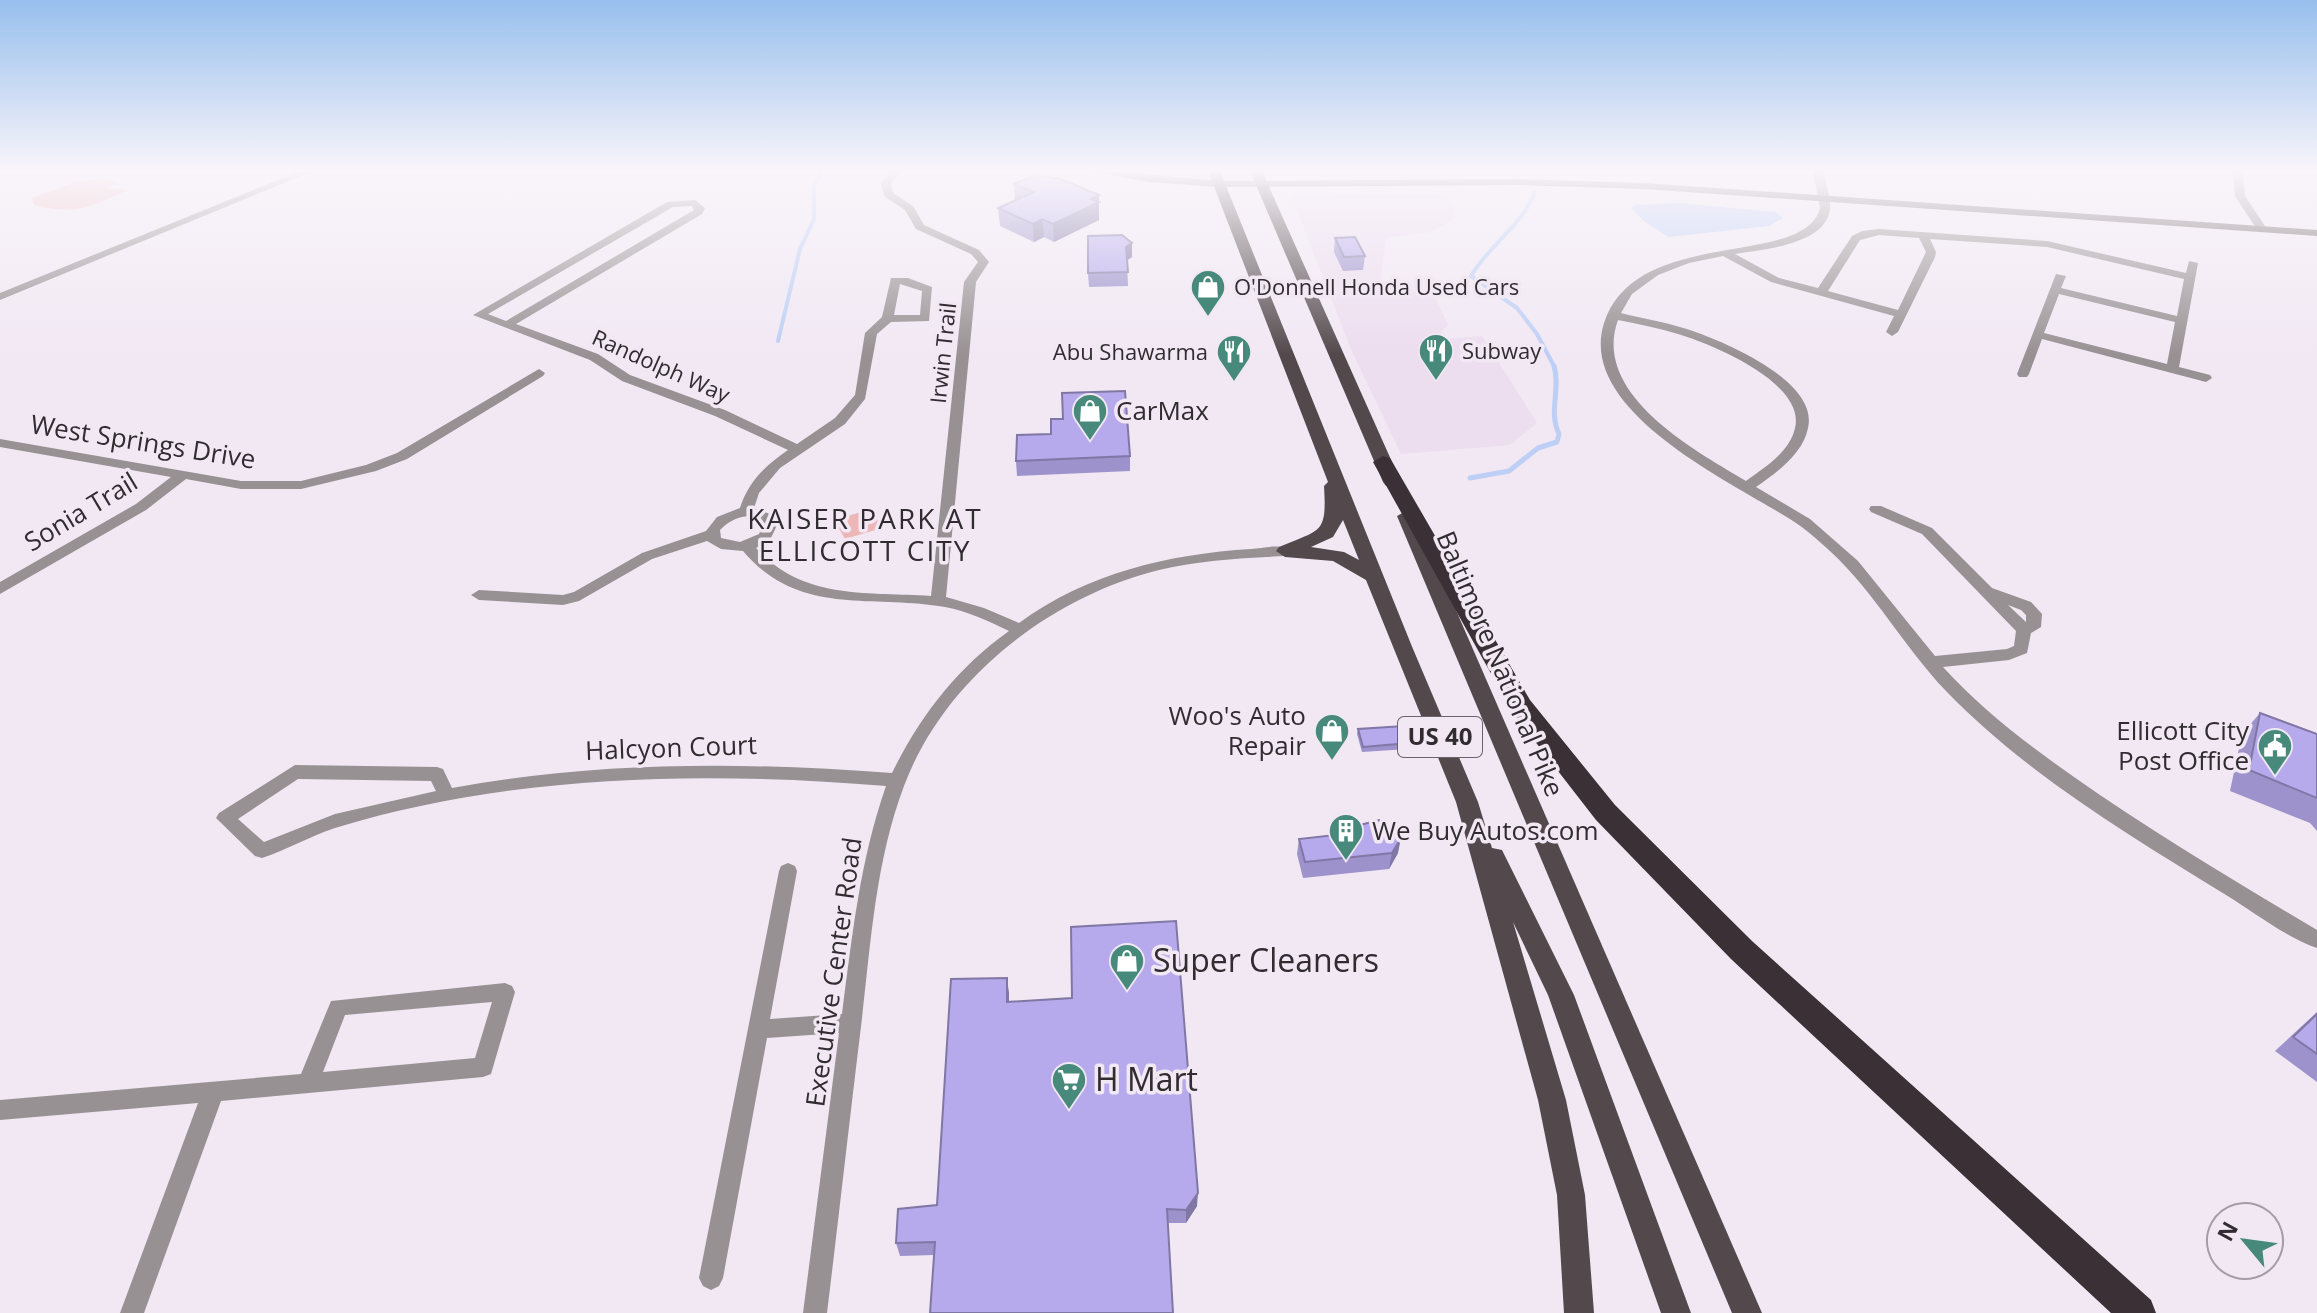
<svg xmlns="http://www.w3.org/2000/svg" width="2317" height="1313" font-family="'Open Sans',sans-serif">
<rect width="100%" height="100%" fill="#f1e8f3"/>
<polygon fill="#ecddef" points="1445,194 1456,211 1451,221 1431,232 1386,238 1379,294 1432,291 1448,325 1433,340 1482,336 1537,423 1510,445 1401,454 1350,347 1291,195"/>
<g fill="#edb7b7">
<path d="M103,179L117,183L107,188L129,190C89,206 79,216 34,205L32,198L75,182Z"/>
<polygon points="871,509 882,528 845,539 834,520"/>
</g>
<polygon fill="#bdcff5" points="1680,203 1776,212 1783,218 1769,226 1669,237 1645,222 1631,208 1635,205"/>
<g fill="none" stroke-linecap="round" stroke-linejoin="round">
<g stroke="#bdcff5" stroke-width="4">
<path d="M1535,192C1522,226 1489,245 1471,276L1517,308L1537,334L1555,368"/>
<polyline points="778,341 800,249 814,219 814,188 821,171"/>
</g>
<path stroke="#bdcff5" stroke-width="5" d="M1470,478L1509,471L1538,448L1557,442L1559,434C1548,411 1561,390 1554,366"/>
<g fill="#979193" fill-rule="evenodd">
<path d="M892,171H902L891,183L893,193L913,206L924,225L979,250L989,262L976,282L946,597L984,608L1019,623C1087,573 1169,554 1251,549C1264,548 1283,543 1292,551L1285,556C1243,558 1200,560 1159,570C1050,597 944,679 904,786C876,860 871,940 862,1018C850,1116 839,1215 827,1313H803L839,1033L767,1038L723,1278L719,1286L711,1290L703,1286L699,1278L779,871L781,866L788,863L795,866L797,871L770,1019L842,1014C852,937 860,860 886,786C703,771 512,774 335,828C310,836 287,850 262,858L255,856L216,818L219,813L295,765L437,767L443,769L452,788C597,761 745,762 892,773C920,716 957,668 1009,631C988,621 967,611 945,607C869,594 799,617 743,551L721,549L707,541L652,559L579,601L563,605L479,600L471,595L479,590L563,595L574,592L642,553L706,531L717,517L740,508C748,482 766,465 788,450L715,416L622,381L590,360L473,315L667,202L695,200L705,208L702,214L516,324L598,354L630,375L725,410L797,444L835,418L855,395L865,333L882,317L891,278H908L932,287L929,321L891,322L877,334L865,399L845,424L780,468L759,493L754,508L773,515L778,523L770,540L756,548C802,600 867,592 931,596L964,282L978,262L971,254L916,229L905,210L884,196L881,183ZM692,206L694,210L506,321L488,314L673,207ZM900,284L922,291L920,315H894ZM753,516L764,523L759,534L740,542L721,538L720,530C730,520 739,516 753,516ZM298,779L431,781L436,791L335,814L264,842L238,819Z"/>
<path d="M1813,171H1823C1825,183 1831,195 1830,208C1828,244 1762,250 1735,254L1779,278L1818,288L1852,236L1862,231L1879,229L2047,241L2186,273L2189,261L2198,263L2179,367L2210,375L2212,378L2206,382L2042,339L2029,374L2027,377H2019L2017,374L2056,274L2066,276L2061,288L2177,316L2184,279L2047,247L1930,239L1936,252L1935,257L1898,332L1892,336L1886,332L1894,316L1771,282L1723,256L1689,263L1658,275L1632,294L1621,313C1645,319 1670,323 1693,331C1727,343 1819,382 1808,428C1803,454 1776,473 1756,487L1810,519L1858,561L1935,656L2007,649L2014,646L2016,631L1922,534L1871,512L1869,509L1871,506H1881L1932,528L1992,588L2031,602L2042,614L2041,627L2031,633L2027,653L2009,660L1943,667C1981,709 2027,744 2074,777C2152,832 2235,881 2317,930V948C2287,938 2254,912 2226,895C2129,835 2025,773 1946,691C1904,647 1875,593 1831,552C1819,541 1806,529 1793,521C1734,483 1576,412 1604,323C1636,225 1805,269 1820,208ZM1879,235L1919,238L1926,252L1898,310L1828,291L1860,240ZM2059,294L2175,322L2167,364L2044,333ZM1618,320C1638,324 1658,328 1678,334C1712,344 1806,383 1795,428C1790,452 1764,468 1746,481C1694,450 1591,394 1618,320ZM2008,605L2021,610L2026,615V622Z"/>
<polygon points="2233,171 2243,171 2245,196 2267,229 2266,231 2258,231 2235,196"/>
<polygon points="539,369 545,373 543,376 407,459 376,471 301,489 241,489 186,479 146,510 0,594 0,582 136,504 171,477 0,447 0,439 241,481 301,481 366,465 397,453"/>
<path d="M505,983L512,986L515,992L491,1074L483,1077L221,1101L144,1313H120L198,1103L0,1120V1100L301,1074L331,1001ZM492,1002L475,1058L323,1072L345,1015Z"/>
</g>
<polygon fill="#979193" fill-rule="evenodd" points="300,171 313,171 0,300 0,293"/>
<polygon fill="#6f666a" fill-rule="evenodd" points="1090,171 1112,171 1219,181 1520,179 1644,183 2317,230 2317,236 1644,189 1520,185 1219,187 1148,182"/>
<g fill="#53494d" fill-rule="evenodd">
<path d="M1208,171H1220L1413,649L1478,802L1492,848L1502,850L1574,995L1691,1313H1661L1548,995L1513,922L1566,1100L1585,1195L1594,1313H1564L1557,1195L1538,1100L1456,802L1366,580L1333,561L1285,557L1276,551L1279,547C1321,529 1327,535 1324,486L1328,482ZM1343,520L1359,560L1344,552L1311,547L1333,537Z"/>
<polygon points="1250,171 1262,171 1401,482 1398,486 1386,486 1383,482"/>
<polygon points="1406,511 1415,516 1762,1313 1732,1313 1397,516"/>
</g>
<polygon fill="#3b3035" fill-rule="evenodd" points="1383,456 1390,458 1530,700 1615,805 1752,941 2151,1300 2156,1313 2111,1313 1731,959 1596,820 1513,713 1373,462"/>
</g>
<g fill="#9d92cb">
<polygon points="1014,184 1099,195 1099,220 1054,242 1044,237 1034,242 1000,226 998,208 1015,201"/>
<polygon points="1335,238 1365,256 1363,270 1343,271 1334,252"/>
<polygon points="1132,257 1127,260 1128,286 1089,287 1088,273"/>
<polygon points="1130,456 1130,471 1017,476 1016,461"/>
<polygon points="2260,713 2317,734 2317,831 2310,823 2230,791 2242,734"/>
<polygon points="1358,729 1409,743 1408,749 1362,752 1357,734"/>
<polygon points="1360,825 1398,853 1389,869 1303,878 1297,854 1299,839 1359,833"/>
<polygon points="1007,978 1009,1002 1197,1206 1186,1223 1168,1223 934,1255 900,1256 896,1243 937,1205"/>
<polygon points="2317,1012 2317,1082 2275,1051"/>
</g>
<g fill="#8077a5">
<polygon points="1099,195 1099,220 1054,242 1053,224"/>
<polygon points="1042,219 1044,237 1034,242 1033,224"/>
<polygon points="1132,243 1132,257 1126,261 1126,247"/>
<polygon points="1401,838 1398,853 1389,869 1392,853"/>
<polygon points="1007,978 1009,993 1009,1017 1007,1002"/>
<polygon points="1198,1193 1197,1206 1186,1223 1186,1210"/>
</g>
<g fill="#b7aaec" stroke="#8077a5" stroke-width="2">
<polygon points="1036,175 1061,179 1099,195 1091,199 1099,202 1053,224 1042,219 1033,224 998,208 1034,192 1014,184"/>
<polygon points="1122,235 1132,243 1126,247 1128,272 1088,273 1088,236"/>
<polygon points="1355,237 1365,256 1344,257 1335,238"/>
<polygon points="1125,391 1130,456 1016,461 1017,435 1051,434 1051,419 1063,419 1062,393"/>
<polygon points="2260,713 2317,734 2317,798 2249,770"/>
<polygon points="1404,726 1409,743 1363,747 1358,729"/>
<polygon points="1379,820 1401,838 1392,853 1305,862 1299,839 1362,832 1360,825"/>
<polygon points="1176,921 1198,1193 1186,1210 1167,1209 1173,1313 930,1313 935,1242 896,1243 898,1209 937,1205 951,979 1007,978 1007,1002 1072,998 1071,927"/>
<polygon points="2317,1014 2317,1054 2293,1037"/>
</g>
<linearGradient id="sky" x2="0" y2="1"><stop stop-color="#97bfed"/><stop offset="0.48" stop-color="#f9f5fa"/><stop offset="1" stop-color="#f9f5fa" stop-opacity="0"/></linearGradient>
<rect width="2317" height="355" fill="url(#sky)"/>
<defs>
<symbol id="shop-pin" viewBox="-11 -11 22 30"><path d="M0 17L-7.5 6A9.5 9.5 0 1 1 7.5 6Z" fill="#478a7c" stroke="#f1e8f3"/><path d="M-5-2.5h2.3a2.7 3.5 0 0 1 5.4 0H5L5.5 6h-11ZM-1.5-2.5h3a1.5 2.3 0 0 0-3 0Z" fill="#fff"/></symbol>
<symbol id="restaurant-pin" viewBox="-11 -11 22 30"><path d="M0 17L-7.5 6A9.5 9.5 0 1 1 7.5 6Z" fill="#478a7c" stroke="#f1e8f3"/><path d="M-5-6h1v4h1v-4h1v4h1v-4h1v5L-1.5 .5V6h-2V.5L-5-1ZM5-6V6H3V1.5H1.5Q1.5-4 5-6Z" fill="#fff"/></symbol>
<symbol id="civic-pin" viewBox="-11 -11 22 30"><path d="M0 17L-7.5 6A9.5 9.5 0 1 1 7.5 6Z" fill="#478a7c" stroke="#f1e8f3"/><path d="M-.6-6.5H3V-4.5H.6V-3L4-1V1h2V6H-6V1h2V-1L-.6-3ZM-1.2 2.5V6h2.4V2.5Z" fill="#fff"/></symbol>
<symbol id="building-pin" viewBox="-11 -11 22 30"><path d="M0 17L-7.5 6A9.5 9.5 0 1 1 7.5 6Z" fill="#478a7c" stroke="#f1e8f3"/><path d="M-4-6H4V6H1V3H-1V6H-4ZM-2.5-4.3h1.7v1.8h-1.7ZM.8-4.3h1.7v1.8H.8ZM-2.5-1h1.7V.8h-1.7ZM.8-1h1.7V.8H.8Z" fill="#fff"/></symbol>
<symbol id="supermarket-pin" viewBox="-11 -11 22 30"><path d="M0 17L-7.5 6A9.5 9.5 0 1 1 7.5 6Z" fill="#478a7c" stroke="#f1e8f3"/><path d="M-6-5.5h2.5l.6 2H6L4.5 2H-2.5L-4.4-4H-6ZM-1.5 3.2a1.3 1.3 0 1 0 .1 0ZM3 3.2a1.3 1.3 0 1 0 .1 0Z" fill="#fff"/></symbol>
</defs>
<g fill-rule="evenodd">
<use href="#shop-pin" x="1188" y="267" width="40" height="54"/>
<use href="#restaurant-pin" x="1416" y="331" width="40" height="54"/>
<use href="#restaurant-pin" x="1214" y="332" width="40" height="54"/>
<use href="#shop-pin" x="1070" y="391" width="40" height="54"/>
<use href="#shop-pin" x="1312" y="711" width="40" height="54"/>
<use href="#civic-pin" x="2255" y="726" width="40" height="54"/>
<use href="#building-pin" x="1326" y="811" width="40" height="54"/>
<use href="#shop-pin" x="1107" y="941" width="40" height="54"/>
<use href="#supermarket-pin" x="1049" y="1060" width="40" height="54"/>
</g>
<g text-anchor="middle" stroke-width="7" stroke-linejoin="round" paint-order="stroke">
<g font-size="22" fill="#302c30" stroke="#f1e8f3" text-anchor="start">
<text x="1234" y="295">O'Donnell Honda Used Cars</text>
<text x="1462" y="359">Subway</text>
<text x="1208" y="360" text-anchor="end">Abu Shawarma</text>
</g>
<g font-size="22" fill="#302c30" stroke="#f1e8f3">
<text transform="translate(943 353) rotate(-84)" y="8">Irwin Trail</text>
<text transform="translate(661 366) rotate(24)" y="8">Randolph Way</text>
</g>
<rect fill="#f1e8f3" stroke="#6a646a" stroke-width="2" x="1398" y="717" width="84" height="40" rx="6"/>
<g font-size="24" font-weight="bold" fill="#302c30">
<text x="1440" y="745">US 40</text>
</g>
<g font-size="26" fill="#302c30" stroke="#f1e8f3" text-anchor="start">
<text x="1116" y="420">CarMax</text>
<text x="1306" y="725" text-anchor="end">Woo's Auto<tspan x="1306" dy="30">Repair</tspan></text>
<text x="2249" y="740" text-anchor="end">Ellicott City<tspan x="2249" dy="30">Post Office</tspan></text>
<text x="1372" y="840">We Buy Autos.com</text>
</g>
<g font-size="26" fill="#302c30" stroke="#f1e8f3">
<text transform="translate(143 442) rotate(9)" y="9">West Springs Drive</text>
<text transform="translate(81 512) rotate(-31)" y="9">Sonia Trail</text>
<text transform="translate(1500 664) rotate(67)" y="9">Baltimore National Pike</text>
<text transform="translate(671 748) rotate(-2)" y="9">Halcyon Court</text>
<text transform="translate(834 972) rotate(-82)" y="9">Executive Center Road</text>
</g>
<g font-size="28" letter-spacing="2" fill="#302c30" stroke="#f1e8f3">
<text x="865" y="529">KAISER PARK AT<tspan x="865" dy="32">ELLICOTT CITY</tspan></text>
</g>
<g font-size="32" fill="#302c30" stroke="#f1e8f3" text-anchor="start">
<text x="1153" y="972">Super Cleaners</text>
<text x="1095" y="1091">H Mart</text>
</g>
</g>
<g transform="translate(2245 1241) rotate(299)"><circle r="38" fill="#f1e8f3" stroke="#a49da5" stroke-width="2"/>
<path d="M0-6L14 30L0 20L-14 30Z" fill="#478a7c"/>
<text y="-12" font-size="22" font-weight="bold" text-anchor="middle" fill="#302c30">N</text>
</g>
</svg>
